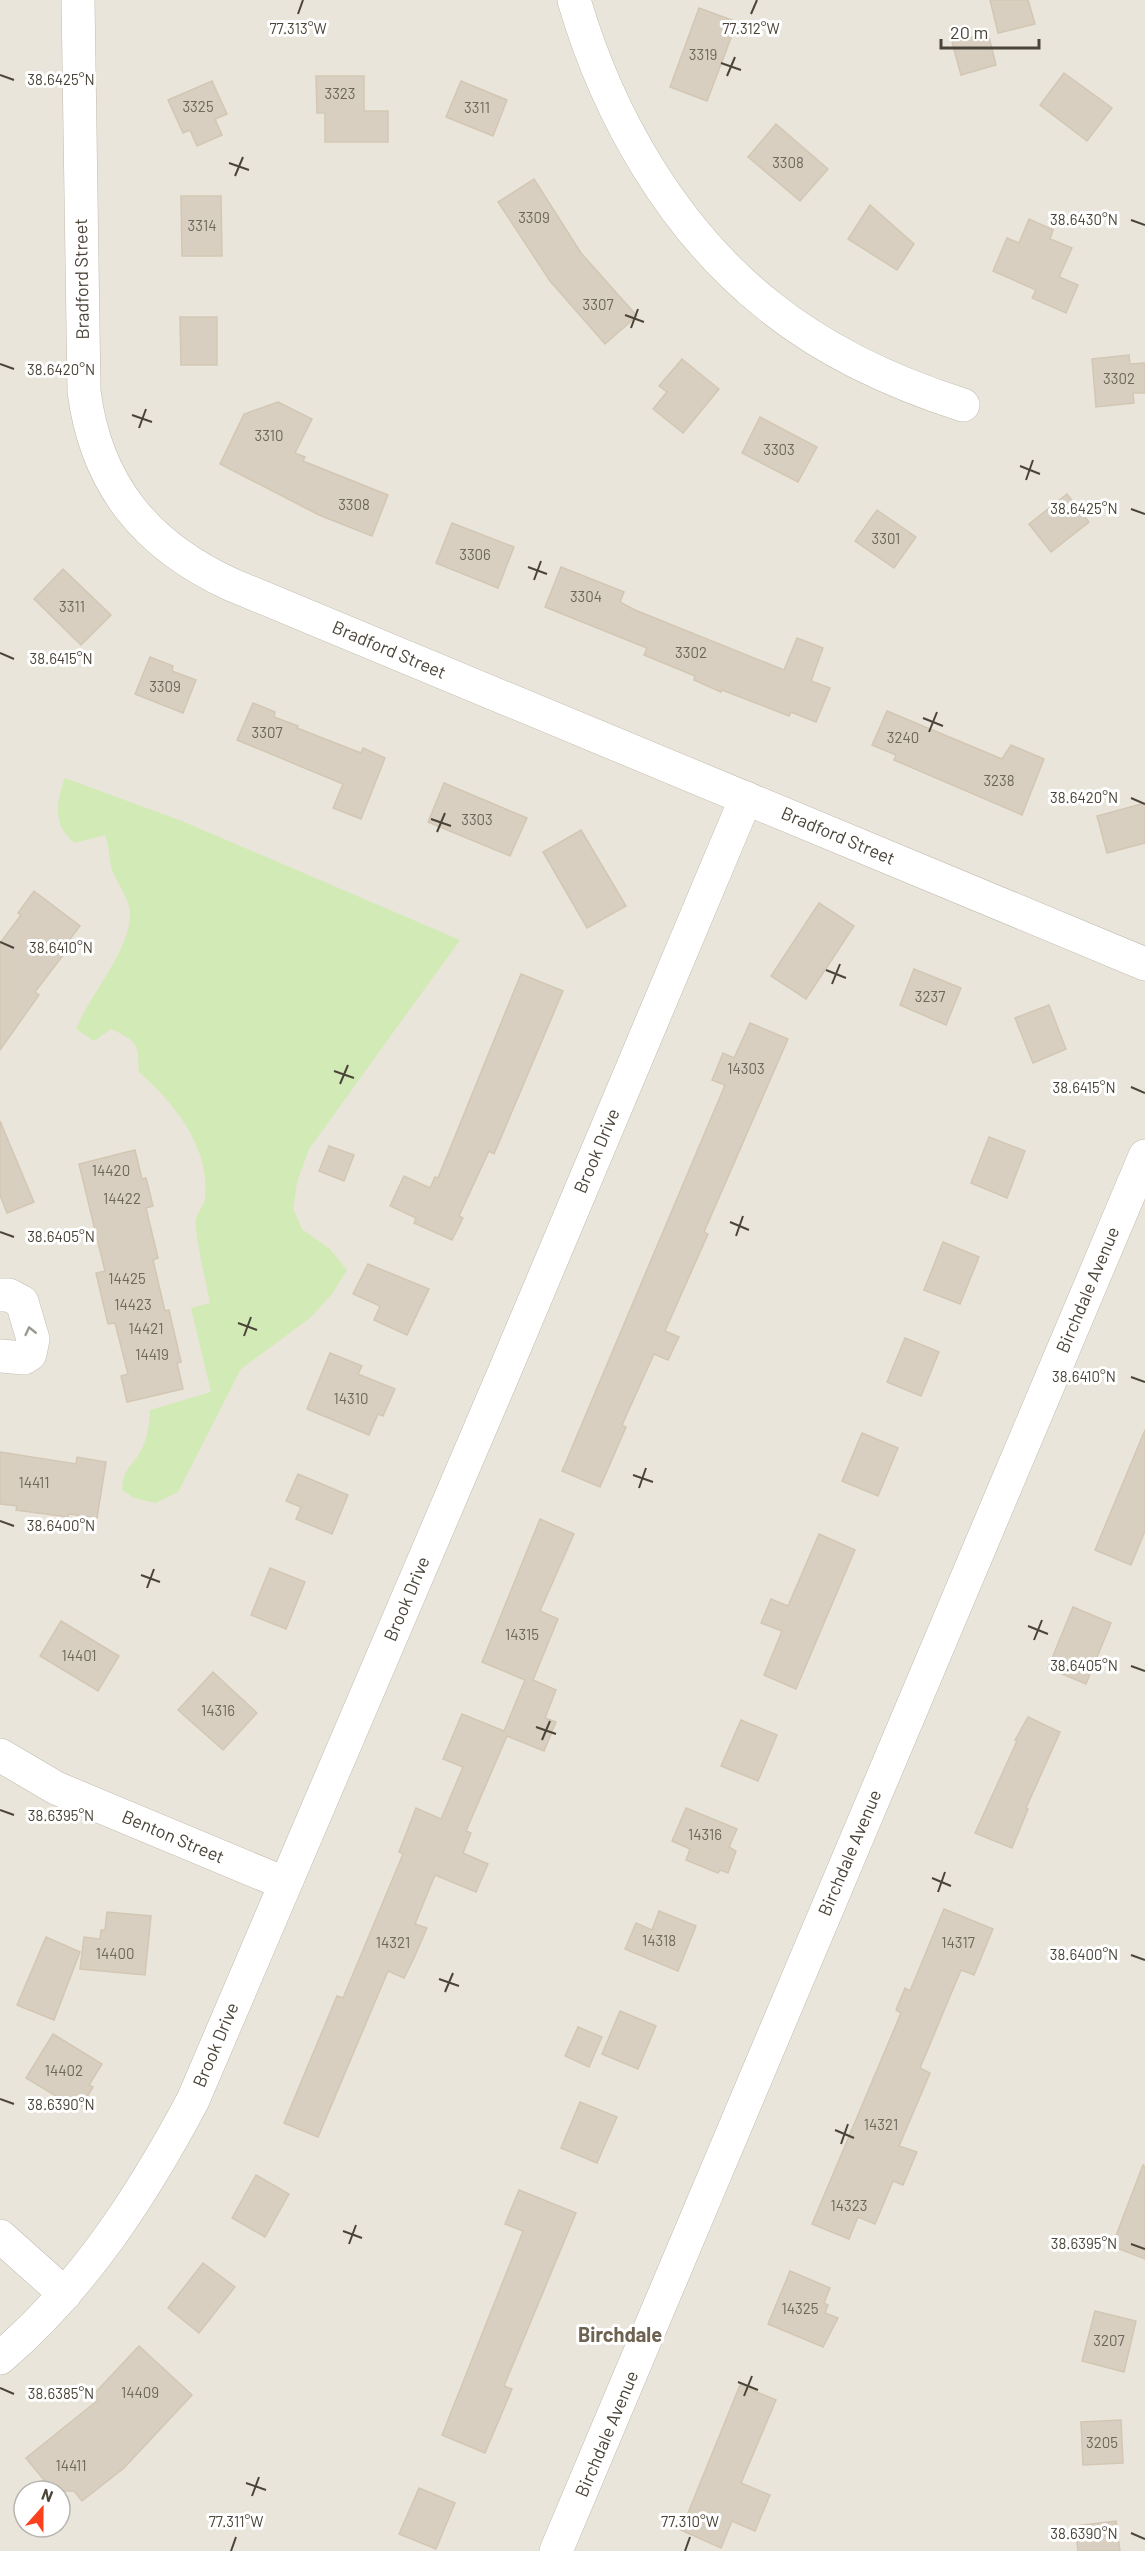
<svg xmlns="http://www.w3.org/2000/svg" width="1145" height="2551" font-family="Barlow,sans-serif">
<rect width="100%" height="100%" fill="#f6f3ec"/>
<path fill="#eae5da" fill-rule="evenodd" d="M0,0H1145V2551H0ZM24,2491H60V2527H24Z"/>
<path fill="#d2eab5" d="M65,778L182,821L460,940L309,1149L297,1182L293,1209L302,1229L330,1249L347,1270L332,1294L310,1318L241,1369L178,1492L156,1503L134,1498L122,1490C124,1465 130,1470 140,1452C148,1438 149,1425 150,1410L211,1392L191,1308L210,1303C207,1287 194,1231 196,1220C197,1212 204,1206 205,1199C211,1148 175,1104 139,1072C138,1043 137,1041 111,1029L94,1041L76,1029C90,994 131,950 130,913C129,896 115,882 111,866C109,856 109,846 105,835L75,843C52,826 56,802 65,778Z"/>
<g fill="#d8cfc1" stroke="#d3c7b4" stroke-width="1.5">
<polygon points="990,0 1028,0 1035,24 998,33"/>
<polygon points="699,8 737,22 707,101 670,87"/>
<polygon points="988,33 996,65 961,75 952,42"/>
<polygon points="1064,73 1112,108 1087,141 1040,105"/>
<polygon points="316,76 364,76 364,111 388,111 388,142 325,142 325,113 317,113"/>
<polygon points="212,81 227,114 215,119 222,135 197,146 190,130 183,133 168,100"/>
<polygon points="461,81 507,100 493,136 446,117"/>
<polygon points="776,124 828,169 800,201 748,157"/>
<polygon points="534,179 581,253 637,316 605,344 550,281 498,202"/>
<polygon points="181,196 221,196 222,256 182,256"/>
<polygon points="870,205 914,244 897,270 848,239"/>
<polygon points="1029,219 1053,230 1050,239 1072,248 1059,277 1078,285 1066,313 1032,298 1036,290 993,271 1007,238 1019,243"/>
<polygon points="180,317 217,317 217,365 181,365"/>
<polygon points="1129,355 1130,364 1145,363 1145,393 1133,393 1134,403 1096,407 1092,359"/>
<polygon points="682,359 719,389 683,433 653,409 667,392 659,386"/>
<polygon points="278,402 312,419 295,453 305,457 303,461 388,495 372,536 319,515 220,464 244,414"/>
<polygon points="760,417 817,447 798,482 742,453"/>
<polygon points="1067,494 1089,522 1051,552 1029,524"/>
<polygon points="877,510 916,537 894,568 855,541"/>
<polygon points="452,523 514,547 498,588 436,563"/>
<polygon points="561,567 624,592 620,602 635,610 784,670 797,638 823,648 811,681 830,688 816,722 791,712 789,716 722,690 721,692 694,680 695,676 644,655 647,648 545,607"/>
<polygon points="63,569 111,615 81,645 34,599"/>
<polygon points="150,657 173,666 172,671 196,680 183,713 135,694"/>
<polygon points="253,703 275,712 274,717 298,726 297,728 361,753 363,748 385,758 361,819 333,808 343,784 237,740"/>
<polygon points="887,711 1002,759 1011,745 1044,759 1022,815 894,760 896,755 872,745"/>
<polygon points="444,783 527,818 510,856 428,822"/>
<polygon points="1145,803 1145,843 1107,853 1097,816"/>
<polygon points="581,830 626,906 587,928 543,852"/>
<polygon points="34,891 80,926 64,947 67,950 35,992 39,995 0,1050 0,943 21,915 18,913"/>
<polygon points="819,903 854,926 806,999 771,976"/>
<polygon points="914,969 961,988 946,1025 900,1005"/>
<polygon points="521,974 563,991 494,1154 489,1151 459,1216 463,1218 452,1240 414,1223 416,1218 390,1206 404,1176 430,1188 435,1177 438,1178"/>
<polygon points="1049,1005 1066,1049 1033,1063 1015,1018"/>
<polygon points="750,1023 788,1039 704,1232 708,1234 665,1331 679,1337 668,1360 654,1354 622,1425 626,1427 600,1487 562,1471 725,1085 712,1080 723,1053 734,1058"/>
<polygon points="0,1121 34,1202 7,1213 0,1195"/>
<polygon points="989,1137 1025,1151 1007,1198 971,1183"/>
<polygon points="329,1146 354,1155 344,1181 319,1171"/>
<polygon points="135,1150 142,1179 146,1178 153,1206 146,1208 158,1258 153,1260 165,1311 169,1310 181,1362 177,1363 183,1389 127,1402 121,1376 128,1374 115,1323 108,1324 96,1273 105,1271 79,1164"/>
<polygon points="943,1242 979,1257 960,1304 924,1290"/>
<polygon points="368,1264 429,1289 407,1335 374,1320 380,1306 353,1294"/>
<polygon points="905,1338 939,1352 921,1396 887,1382"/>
<polygon points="330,1353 362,1366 358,1374 395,1389 383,1416 378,1414 369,1435 307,1409"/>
<polygon points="1145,1430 1145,1531 1131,1565 1095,1550"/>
<polygon points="862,1433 898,1448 878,1496 842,1481"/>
<polygon points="0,1452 76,1464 77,1457 106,1462 97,1518 69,1514 68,1517 16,1510 17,1506 0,1504"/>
<polygon points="298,1474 348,1495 332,1534 296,1519 301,1507 286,1501"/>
<polygon points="540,1519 574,1534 540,1611 558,1619 533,1680 556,1690 545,1718 556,1722 544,1751 507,1736 466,1831 471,1833 463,1853 488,1864 476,1892 435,1875 415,1924 427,1928 414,1958 404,1978 388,1971 318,2137 284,2123 337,1996 343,1998 403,1854 399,1852 416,1808 441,1819 463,1767 443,1759 462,1714 504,1731 525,1680 482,1662"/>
<polygon points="819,1534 855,1550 796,1689 764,1675 782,1631 761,1623 771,1599 788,1606"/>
<polygon points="270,1568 305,1582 286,1629 251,1615"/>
<polygon points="1073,1607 1111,1623 1086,1684 1048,1668"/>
<polygon points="61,1621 119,1656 98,1691 40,1656"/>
<polygon points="213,1672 257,1713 223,1750 178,1710"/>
<polygon points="1028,1717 1060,1732 1026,1808 1028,1809 1012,1848 975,1833 1017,1741 1015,1740"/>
<polygon points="741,1720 777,1735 758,1781 721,1766"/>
<polygon points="686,1808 737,1829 729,1847 736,1851 728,1873 720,1870 718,1873 686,1860 690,1849 672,1841"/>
<polygon points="944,1909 993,1929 974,1975 961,1970 920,2068 930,2073 899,2146 917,2152 903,2185 893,2181 875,2224 858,2217 849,2239 812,2224 901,2013 896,2010 905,1988 910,1991"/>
<polygon points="659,1911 696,1926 678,1971 625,1949 636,1923 652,1930"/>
<polygon points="107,1912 151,1916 145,1975 80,1969 84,1937 100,1939 101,1930 105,1930"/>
<polygon points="46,1937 80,1952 54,2020 17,2005"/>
<polygon points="620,2011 656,2026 638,2069 602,2054"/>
<polygon points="578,2027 602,2037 589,2067 565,2056"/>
<polygon points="53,2034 102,2064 89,2085 93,2087 79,2110 26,2078"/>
<polygon points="580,2102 617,2117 597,2163 561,2148"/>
<polygon points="1143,2165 1145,2166 1145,2259 1112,2246"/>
<polygon points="256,2175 289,2194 265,2237 232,2218"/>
<polygon points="519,2190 576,2213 504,2386 512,2389 485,2453 442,2435 523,2231 505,2224"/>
<polygon points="203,2263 235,2287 199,2333 168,2308"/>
<polygon points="790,2271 830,2288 824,2303 828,2305 825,2313 838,2318 823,2347 768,2324"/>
<polygon points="1095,2311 1136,2321 1124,2372 1082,2361"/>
<polygon points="139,2346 192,2395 124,2468 82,2501 74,2491 53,2491 26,2458 98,2400 93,2395"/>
<polygon points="740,2385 776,2400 741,2483 770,2495 755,2531 732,2521 721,2548 681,2530"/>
<polygon points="1121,2420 1123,2463 1083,2465 1081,2422"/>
<polygon points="419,2488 455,2503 436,2549 399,2534"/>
<polygon points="1116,2521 1120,2551 1078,2551 1075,2526"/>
</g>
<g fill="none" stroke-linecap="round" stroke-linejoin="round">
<defs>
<g id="minor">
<path d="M78,0L84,391C96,485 146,545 230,584L1145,964"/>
<path d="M574,0C608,116 673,230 769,306C826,352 894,383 963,405"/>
<polyline points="0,1295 9,1295 22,1302 33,1339 30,1354 24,1358 0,1356"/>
<polyline points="0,1755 56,1788 284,1883"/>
<polyline points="0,2236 65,2294"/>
<path d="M0,2358C83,2287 142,2196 193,2100L503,1375L746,798"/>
<polyline points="556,2551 1145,1156"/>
</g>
</defs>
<use href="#minor" stroke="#c2bbae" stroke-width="34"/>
<use href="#minor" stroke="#fff" stroke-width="33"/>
</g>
<defs><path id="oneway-chevron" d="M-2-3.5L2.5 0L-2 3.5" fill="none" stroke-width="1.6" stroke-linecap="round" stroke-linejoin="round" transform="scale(1.5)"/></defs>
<use stroke="#9c9892" href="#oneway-chevron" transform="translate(30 1331) rotate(-103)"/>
<path fill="none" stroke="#4b4439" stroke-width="2" d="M298,14L303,0M751,14L757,0M721,63L741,70M0,75L14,80M727,76L735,57M229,163L249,170M235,176L243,157M1131,220L1145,225M625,315L644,322M631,328L638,309M0,364L14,369M132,415L152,422M139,428L146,409M1020,466L1040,474M1026,480L1033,460M1131,509L1145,514M528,567L547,574M534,580L541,561M0,653L14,659M923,718L943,726M929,732L937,712M1131,798L1145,804M431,819L451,826M437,832L445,813M0,942L14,948M826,970L846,978M832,984L840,964M334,1071L354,1078M340,1084L348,1065M1131,1087L1145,1093M730,1222L749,1230M0,1232L14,1237M736,1236L743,1216M238,1323L257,1330M244,1336L251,1317M1131,1377L1145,1382M633,1475L653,1482M639,1488L646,1468M0,1521L14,1526M141,1575L160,1582M147,1588L154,1569M1028,1626L1048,1634M1034,1640L1042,1620M1131,1666L1145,1671M536,1727L556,1734M542,1740L550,1721M0,1810L14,1815M932,1878L951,1886M938,1892L945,1872M1131,1955L1145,1960M439,1979L459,1986M445,1992L453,1973M0,2099L14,2104M835,2130L854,2138M841,2144L848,2124M343,2231L362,2238M349,2244L356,2225M1131,2244L1145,2249M738,2382L758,2390M0,2388L14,2394M744,2396L752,2376M246,2483L266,2490M252,2496L259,2477M1131,2533L1145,2539M231,2551L236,2537M685,2551L690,2537"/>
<g text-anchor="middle" stroke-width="6" stroke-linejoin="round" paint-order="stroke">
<g font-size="15" fill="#6e675b">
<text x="703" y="60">3319</text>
<text x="340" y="99">3323</text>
<text x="198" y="112">3325</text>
<text x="477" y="113">3311</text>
<text x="788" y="168">3308</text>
<text x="534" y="223">3309</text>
<text x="202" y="231">3314</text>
<text x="598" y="310">3307</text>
<text x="1119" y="384">3302</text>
<text x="269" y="441">3310</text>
<text x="779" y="455">3303</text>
<text x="354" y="510">3308</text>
<text x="886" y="544">3301</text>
<text x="475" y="560">3306</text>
<text x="586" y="602">3304</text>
<text x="72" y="612">3311</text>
<text x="691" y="658">3302</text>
<text x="165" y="692">3309</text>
<text x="267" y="738">3307</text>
<text x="903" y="743">3240</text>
<text x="999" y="786">3238</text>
<text x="477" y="825">3303</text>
<text x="930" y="1002">3237</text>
<text x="746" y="1074">14303</text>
<text x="111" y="1176">14420</text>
<text x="122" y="1204">14422</text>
<text x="127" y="1284">14425</text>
<text x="133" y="1310">14423</text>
<text x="146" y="1334">14421</text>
<text x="152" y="1360">14419</text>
<text x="351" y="1404">14310</text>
<text x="34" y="1488">14411</text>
<text x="522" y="1640">14315</text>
<text x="79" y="1661">14401</text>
<text x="218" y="1716">14316</text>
<text x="705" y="1840">14316</text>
<text x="659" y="1946">14318</text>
<text x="393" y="1948">14321</text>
<text x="958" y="1948">14317</text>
<text x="115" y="1959">14400</text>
<text x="64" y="2076">14402</text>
<text x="881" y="2130">14321</text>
<text x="849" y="2211">14323</text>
<text x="800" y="2314">14325</text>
<text x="1109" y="2346">3207</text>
<text x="140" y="2398">14409</text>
<text x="1102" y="2448">3205</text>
<text x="71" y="2471">14411</text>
</g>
<g font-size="18" fill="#4b4439" stroke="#fff">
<text transform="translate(82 279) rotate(-91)" y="6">Bradford Street</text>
<text transform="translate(389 650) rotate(23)" y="6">Bradford Street</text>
<text transform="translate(838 836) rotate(23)" y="6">Bradford Street</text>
<text transform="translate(597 1151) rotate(-67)" y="6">Brook Drive</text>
<text transform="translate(1088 1290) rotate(-67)" y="6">Birchdale Avenue</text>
<text transform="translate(407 1599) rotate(-67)" y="6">Brook Drive</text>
<text transform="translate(173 1837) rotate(23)" y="6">Benton Street</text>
<text transform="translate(850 1853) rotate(-67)" y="6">Birchdale Avenue</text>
<text transform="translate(216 2045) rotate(-67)" y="6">Brook Drive</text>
<text transform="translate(607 2434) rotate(-67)" y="6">Birchdale Avenue</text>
</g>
<g font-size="20" font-weight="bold" fill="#6e6250" stroke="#fff">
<text x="620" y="2342">Birchdale</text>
</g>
</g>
<g font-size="15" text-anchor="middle" fill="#4b4439" stroke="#fff" stroke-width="6" stroke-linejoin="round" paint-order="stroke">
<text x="751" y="34">77.312°W</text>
<text x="298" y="34">77.313°W</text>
<text x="61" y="85">38.6425°N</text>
<text x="1084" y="225">38.6430°N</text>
<text x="61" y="375">38.6420°N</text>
<text x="1084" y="514">38.6425°N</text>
<text x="61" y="664">38.6415°N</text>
<text x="1084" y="803">38.6420°N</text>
<text x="61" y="953">38.6410°N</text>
<text x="1084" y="1093">38.6415°N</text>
<text x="61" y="1242">38.6405°N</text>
<text x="1084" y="1382">38.6410°N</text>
<text x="61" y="1531">38.6400°N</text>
<text x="1084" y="1671">38.6405°N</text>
<text x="61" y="1821">38.6395°N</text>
<text x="1084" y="1960">38.6400°N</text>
<text x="61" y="2110">38.6390°N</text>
<text x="1084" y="2249">38.6395°N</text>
<text x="61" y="2399">38.6385°N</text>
<text x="236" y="2527">77.311°W</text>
<text x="690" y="2527">77.310°W</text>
<text x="1084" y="2539">38.6390°N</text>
</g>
<g transform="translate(42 2509) rotate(21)"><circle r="28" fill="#ffffff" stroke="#b7b4b0" stroke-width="1.5"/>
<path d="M0-4.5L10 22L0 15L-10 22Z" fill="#fc3f1d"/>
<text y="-9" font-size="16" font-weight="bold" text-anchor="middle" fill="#4b4439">N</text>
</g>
<path d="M941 39v9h98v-9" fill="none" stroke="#4b4439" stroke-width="3"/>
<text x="950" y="39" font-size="18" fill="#4b4439" stroke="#ffffff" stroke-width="4.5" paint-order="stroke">20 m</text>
</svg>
